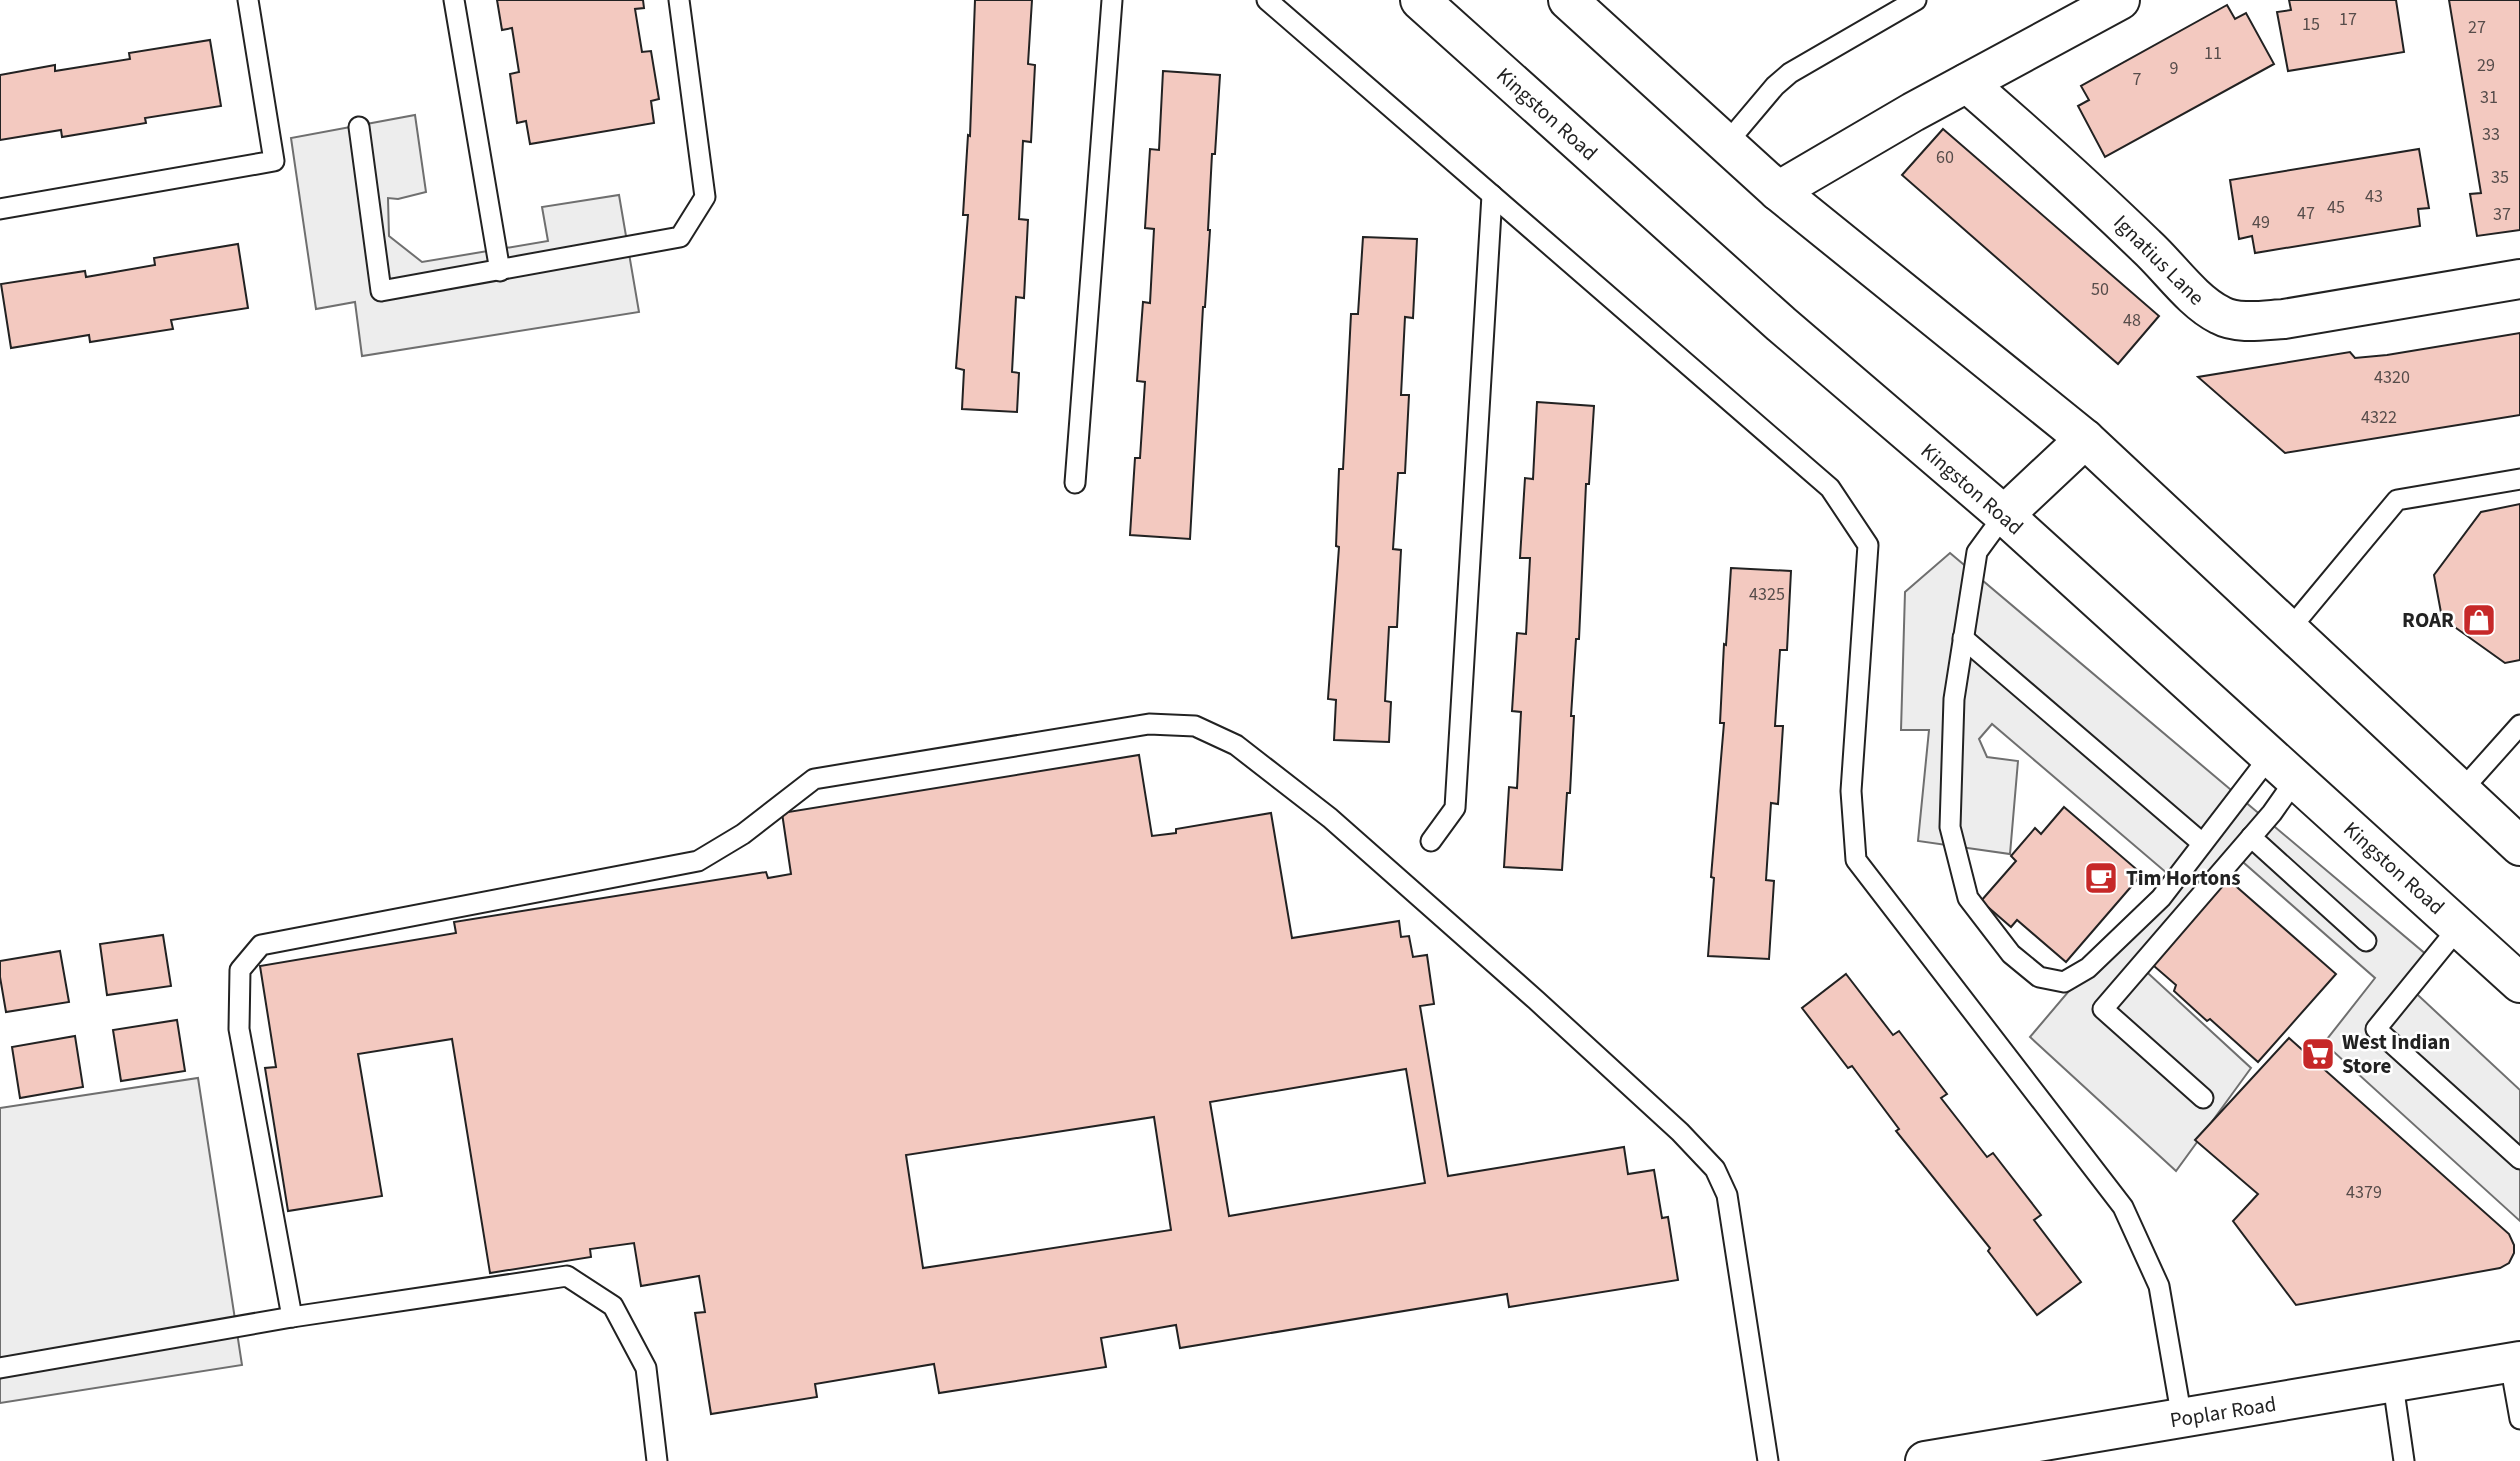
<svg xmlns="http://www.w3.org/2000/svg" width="2520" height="1461" font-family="'Source Sans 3',sans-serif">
<rect width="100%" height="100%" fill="#fff"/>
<g fill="#ededed" stroke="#6f6f6f" stroke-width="2">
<polygon points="415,115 426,192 398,199 388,198 389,236 422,262 548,241 542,207 619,195 639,312 362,356 355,302 316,309 291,138"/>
<polygon points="1950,553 2428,956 2406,984 2520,1090 2520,1221 2324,1043 2375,978 2236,856 2138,964 2251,1068 2176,1171 2030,1037 2168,874 1992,724 1979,739 1987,757 2018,761 2010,854 1918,841 1929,730 1901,730 1905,592"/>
<polygon points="198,1078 242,1365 0,1403 0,1108"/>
</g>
<g fill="#f3c9c0" stroke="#222" stroke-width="2" fill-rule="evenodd">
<polygon points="497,0 643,0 644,8 635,9 642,52 651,51 659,99 651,101 654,123 530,144 526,121 517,123 510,74 519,72 512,28 502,30"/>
<polygon points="975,0 1032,0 1028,64 1035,65 1031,142 1023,141 1019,219 1028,220 1024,298 1016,297 1012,372 1019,373 1017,412 962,409 964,370 956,368 968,215 963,215 968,135 970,136"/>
<polygon points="2289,0 2396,0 2404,52 2288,71 2277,12 2291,10"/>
<polygon points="2449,0 2520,0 2520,230 2477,236 2470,194 2481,193"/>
<polygon points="2227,5 2235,19 2246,13 2274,64 2105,157 2078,106 2089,100 2081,86"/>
<polygon points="210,40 221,106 145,118 146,123 62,137 61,130 0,140 0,75 55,65 55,71 130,59 129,53"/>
<polygon points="1163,71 1220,75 1215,154 1212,154 1208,230 1210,230 1205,307 1203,307 1190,539 1130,535 1135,458 1140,458 1145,382 1137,381 1143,302 1150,303 1154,229 1145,228 1150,149 1159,150"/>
<polygon points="1943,129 2159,316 2118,364 1902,175"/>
<polygon points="2419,149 2429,208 2418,209 2420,226 2255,253 2252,236 2239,239 2230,180"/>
<polygon points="1363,237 1417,239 1413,318 1405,317 1401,395 1409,395 1405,473 1398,473 1393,549 1401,550 1397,627 1389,627 1385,701 1391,702 1389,742 1334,740 1336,700 1328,699 1339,547 1336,546 1339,469 1343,469 1351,314 1358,314"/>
<polygon points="238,244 248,308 171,320 173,329 90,342 89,335 11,348 1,284 85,271 86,277 155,265 154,258"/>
<polygon points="2520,333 2520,415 2285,453 2198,377 2350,352 2355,358 2387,355"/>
<polygon points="1537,402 1594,406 1589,484 1586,484 1579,639 1576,639 1571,716 1574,716 1570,793 1567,793 1562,870 1504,867 1509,787 1517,788 1521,712 1512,711 1517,633 1526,634 1530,558 1520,558 1525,478 1533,479"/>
<polygon points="2520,504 2520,660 2505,663 2442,618 2434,575 2481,512"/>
<polygon points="1731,568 1791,571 1787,650 1780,650 1775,726 1783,726 1778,804 1771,803 1766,880 1774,881 1769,959 1708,956 1714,878 1711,877 1724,723 1720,723 1724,644 1726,645"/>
<path d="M1139,755L1152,836L1176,833V829L1271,813L1292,938L1399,921L1401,937L1409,936L1413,957L1427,955L1434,1004L1420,1006L1448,1176L1624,1147L1628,1174L1654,1170L1662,1218L1668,1217L1678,1280L1509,1307L1507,1294L1180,1348L1176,1325L1101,1338L1106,1367L939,1393L934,1364L815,1384L817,1397L711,1414L695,1313L705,1312L699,1276L641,1286L634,1243L590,1249L591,1257L490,1273L452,1039L358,1054L382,1196L288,1211L265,1068L276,1067L260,966L456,933L454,922L766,872L768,878L791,874L782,813ZM1406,1069L1425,1183L1229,1216L1210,1102ZM1154,1117L1171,1230L923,1268L906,1155Z"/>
<polygon points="2064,807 2142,874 2066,962 2017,920 2011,927 1981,901 2016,861 2011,856 2035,828 2041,834"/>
<polygon points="2222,874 2336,974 2258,1062 2210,1019 2207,1021 2174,991 2176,985 2147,960"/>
<polygon points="163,935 171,986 107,995 100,944"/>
<polygon points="60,951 69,1002 6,1012 0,977 0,961"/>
<polygon points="1846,974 1893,1035 1899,1031 1947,1094 1941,1098 1987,1157 1993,1153 2041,1215 2034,1220 2081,1282 2037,1315 1988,1251 1990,1248 1896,1131 1899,1129 1852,1066 1848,1068 1802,1008"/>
<polygon points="177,1020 185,1071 121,1081 113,1030"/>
<polygon points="75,1036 83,1087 20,1098 12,1047"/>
<polygon points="2289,1038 2509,1234 2514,1245 2514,1253 2509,1263 2500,1268 2296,1305 2233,1221 2258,1194 2195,1140"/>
</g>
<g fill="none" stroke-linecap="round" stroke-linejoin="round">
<defs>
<g id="lane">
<polyline points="454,0 500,271"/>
<polyline points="1267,0 1830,488 1868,545 1851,791 1856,860 2123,1207 2159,1286 2182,1419"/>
<polyline points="359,127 381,291 680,237 705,197 679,0"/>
<polyline points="1726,144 1775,86 1790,73 1916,0"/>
<polyline points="0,209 274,161 248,0"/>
<polyline points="1075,483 1112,0"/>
<polyline points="2004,515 1977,552 1954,699 1950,827 1968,898 2011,954 2039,977 2064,982 2088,968 2161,898 2270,756"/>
<polyline points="2289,630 2397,500 2520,479"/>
<polyline points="1963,638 2202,843"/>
<polyline points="2461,791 2520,725"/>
<polyline points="2251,837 2366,941"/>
<polyline points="1431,841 1455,808 1492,195"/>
<polyline points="2459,927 2376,1029 2520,1159"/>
<polyline points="2203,1098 2103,1009 2272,813 2296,779"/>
<polyline points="292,1317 239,1029 240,970 261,945 698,861 743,834 814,779 1149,724 1195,726 1236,745 1330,818 1536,1000 1680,1132 1715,1169 1727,1195 1768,1461"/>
<polyline points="2510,1363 2520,1419"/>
<polyline points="0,1368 292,1317 567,1276 613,1306 646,1368 657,1461"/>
<polyline points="2393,1384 2404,1461"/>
</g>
<g id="street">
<path d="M1967,83C2028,136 2088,190 2146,246C2170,268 2192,301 2220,315C2238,325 2265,320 2284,319L2520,279"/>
<polyline points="1778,191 1913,112 2120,0"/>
<polyline points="1925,1461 2520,1361"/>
</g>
<g id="primary">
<polyline points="1420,0 1781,324 2004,515 2520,983"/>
<polyline points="1568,0 1778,191 2085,439 2520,846"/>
<polyline points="2004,515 2085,439"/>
</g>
</defs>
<use href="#lane" stroke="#222" stroke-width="23"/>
<use href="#street" stroke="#222" stroke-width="42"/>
<use href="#primary" stroke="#222" stroke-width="42"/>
<use href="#lane" stroke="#fff" stroke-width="19"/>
<use href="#street" stroke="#fff" stroke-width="38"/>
<use href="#primary" stroke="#fff" stroke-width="38"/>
</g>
<defs>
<symbol id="shop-square" viewBox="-11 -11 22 22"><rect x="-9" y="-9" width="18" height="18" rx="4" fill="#c62828" stroke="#fff"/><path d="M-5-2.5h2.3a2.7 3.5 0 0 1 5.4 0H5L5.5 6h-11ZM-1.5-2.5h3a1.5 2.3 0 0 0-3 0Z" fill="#fff"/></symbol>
<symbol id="cafe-square" viewBox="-11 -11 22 22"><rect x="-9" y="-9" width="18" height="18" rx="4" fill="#c62828" stroke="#fff"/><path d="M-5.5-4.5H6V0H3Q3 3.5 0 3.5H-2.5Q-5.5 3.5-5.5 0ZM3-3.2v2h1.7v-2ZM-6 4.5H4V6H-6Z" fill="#fff"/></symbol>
<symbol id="supermarket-square" viewBox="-11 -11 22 22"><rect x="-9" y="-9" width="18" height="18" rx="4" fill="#c62828" stroke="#fff"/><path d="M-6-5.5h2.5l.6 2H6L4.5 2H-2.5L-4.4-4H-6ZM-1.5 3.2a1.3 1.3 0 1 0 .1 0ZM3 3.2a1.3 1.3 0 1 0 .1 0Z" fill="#fff"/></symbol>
</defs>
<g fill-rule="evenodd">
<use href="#shop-square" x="2460" y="601" width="38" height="38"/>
<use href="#cafe-square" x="2082" y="859" width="38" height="38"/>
<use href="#supermarket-square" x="2299" y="1035" width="38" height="38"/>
</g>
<g text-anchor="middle" stroke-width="5" stroke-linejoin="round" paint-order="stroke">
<g font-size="18" fill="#564c4a">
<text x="2348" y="25">17</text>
<text x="2311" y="30">15</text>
<text x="2477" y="33">27</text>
<text x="2213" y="59">11</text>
<text x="2486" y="71">29</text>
<text x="2174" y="74">9</text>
<text x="2137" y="85">7</text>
<text x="2489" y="103">31</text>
<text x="2491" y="140">33</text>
<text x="1945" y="163">60</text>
<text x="2500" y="183">35</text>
<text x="2374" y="202">43</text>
<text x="2336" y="213">45</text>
<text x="2306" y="219">47</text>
<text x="2502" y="220">37</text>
<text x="2261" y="228">49</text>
<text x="2100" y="295">50</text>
<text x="2132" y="326">48</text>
<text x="2392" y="383">4320</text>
<text x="2379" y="423">4322</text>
<text x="1767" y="600">4325</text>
<text x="2364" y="1198">4379</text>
</g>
<g font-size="21" fill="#222" stroke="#fff">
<text transform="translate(1547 114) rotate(42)" y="7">Kingston Road</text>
<text transform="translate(2159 260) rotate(45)" y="7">Ignatius Lane</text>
<text transform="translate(1972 489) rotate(41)" y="7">Kingston Road</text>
<text transform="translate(2394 868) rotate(42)" y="7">Kingston Road</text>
<text transform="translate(2223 1412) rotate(-9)" y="7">Poplar Road</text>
</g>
<g font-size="21" font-weight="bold" fill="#222" stroke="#fff" text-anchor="start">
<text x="2454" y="627" text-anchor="end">ROAR</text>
<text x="2126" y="885">Tim Hortons</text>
<text x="2342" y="1049">West Indian<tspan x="2342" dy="24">Store</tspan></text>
</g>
</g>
</svg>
